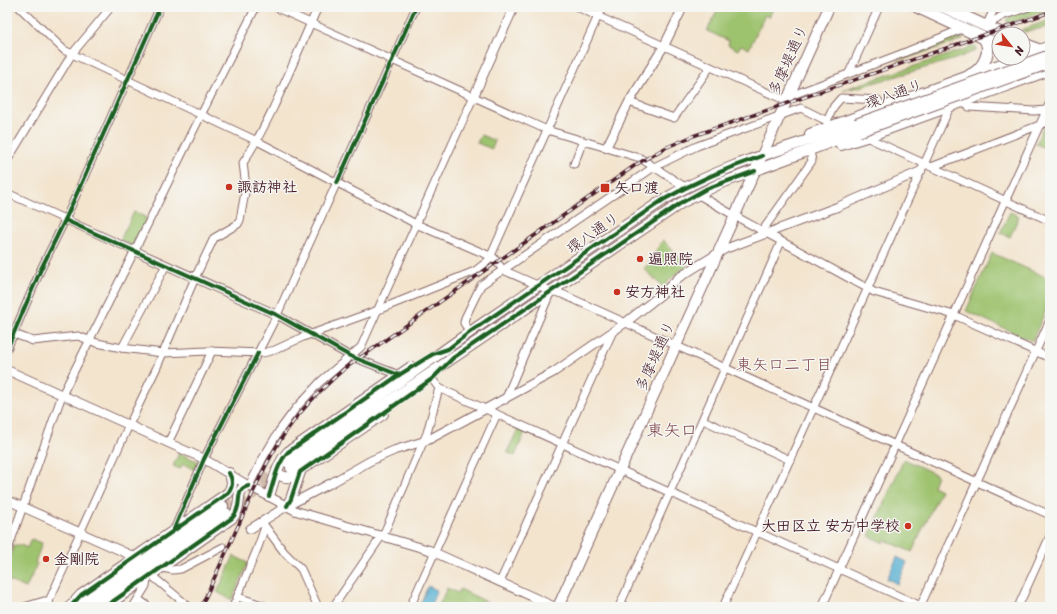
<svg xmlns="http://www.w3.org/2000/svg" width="1057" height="614" font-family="Sriracha,'Klee One',sans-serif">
<rect width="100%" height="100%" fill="#f6f6f2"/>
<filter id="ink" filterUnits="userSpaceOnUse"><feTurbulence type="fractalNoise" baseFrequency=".025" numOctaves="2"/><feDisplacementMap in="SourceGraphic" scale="8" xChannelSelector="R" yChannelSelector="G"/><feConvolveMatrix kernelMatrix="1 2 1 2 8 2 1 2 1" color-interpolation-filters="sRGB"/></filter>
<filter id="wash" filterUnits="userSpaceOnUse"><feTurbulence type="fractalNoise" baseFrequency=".012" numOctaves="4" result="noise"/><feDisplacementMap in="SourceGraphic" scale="16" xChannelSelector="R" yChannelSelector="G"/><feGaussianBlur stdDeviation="0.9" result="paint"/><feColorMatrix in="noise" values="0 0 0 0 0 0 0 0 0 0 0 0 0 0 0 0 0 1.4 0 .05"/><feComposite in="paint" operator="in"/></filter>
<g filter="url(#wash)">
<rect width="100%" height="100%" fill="#f3e4ce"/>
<g fill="#9ec36e" stroke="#74714c">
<polygon points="719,7 774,7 769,17 765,15 749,49 741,45 738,50 728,45 729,41 707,31"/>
<polygon points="1037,7 1050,7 1050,9 1009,23 1006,21 1008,17"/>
<polygon points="1050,20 1050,25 1047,27 1025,32 1021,30"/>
<polygon points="956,35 964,39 896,62 928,44"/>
<polygon points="975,46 976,49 975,51 955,59 860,87 842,90"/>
<polygon points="1050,122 1050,150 1036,144 1045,123"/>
<polygon points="481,135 495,141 492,149 477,143"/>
<polygon points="134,212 147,218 133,246 120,240"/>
<polygon points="1010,212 1019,216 1010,237 1000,233"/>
<polygon points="663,240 688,266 676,274 663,287 644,269 654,257 653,255"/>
<polygon points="992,253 1050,279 1050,301 1032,341 966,311"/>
<polygon points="518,429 525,432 515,456 507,452"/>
<polygon points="179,453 199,462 195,470 183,464 180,469 173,466"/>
<polygon points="904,459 937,475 933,486 941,490 912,552 885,540 884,543 869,536"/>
<polygon points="31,539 42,543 35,563 37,564 26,588 7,580 7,567 14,545 21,545 27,548"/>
<polygon points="234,556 248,563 232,600 217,592"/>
<polygon points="447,588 458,593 460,589 489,603 487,607 438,607"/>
</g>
<g fill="#53afd1" stroke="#4e677e">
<polygon points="897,557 907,562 898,584 887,579"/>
<polygon points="428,586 437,590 430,607 419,607"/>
</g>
</g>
<g filter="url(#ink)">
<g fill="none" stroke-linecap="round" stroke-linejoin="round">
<g stroke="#d1bdad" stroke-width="10" stroke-dasharray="10 5" stroke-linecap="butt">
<polyline points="223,506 282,465"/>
<polyline points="226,513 291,468"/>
</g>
<defs>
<g id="minor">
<polyline points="19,7 64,50 72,54 257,141 416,224 490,256 494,258 503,270 551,291 562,294 1050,515"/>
<polyline points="275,7 547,130 640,158 685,187"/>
<polyline points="577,7 782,99 901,54 964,28"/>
<polyline points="986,26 1002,16 1029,7"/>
<polyline points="986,26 995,7"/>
<polyline points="849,73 879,7"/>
<polyline points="966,101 969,107 1034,111 1046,110"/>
<polyline points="629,102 674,118 710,67"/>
<polyline points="827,121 834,106 841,98 878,100 882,107"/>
<polyline points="866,137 1050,221"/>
<polyline points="7,161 72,54 111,7"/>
<polyline points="574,164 583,141"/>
<polyline points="931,167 1050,121"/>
<polyline points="7,193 135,251"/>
<polyline points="697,194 735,216 867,288 874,292 954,315 1050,358"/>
<polyline points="760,234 812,161 810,151"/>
<polyline points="277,315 350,356 399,375"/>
<polyline points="470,332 464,323 465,318 481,285 654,167 697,146 801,108 827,121 829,126"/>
<polyline points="14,334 33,341 78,336 97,343 122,348 163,353 208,351 263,353 275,350 303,337 378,310 475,271 489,260 598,16"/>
<polyline points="122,348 166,265"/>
<polyline points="7,349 41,269 65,220 160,7"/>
<polyline points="439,388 923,607"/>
<polyline points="505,400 551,291"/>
<polyline points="703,420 790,460"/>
<polyline points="168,443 212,351"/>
<polyline points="249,486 263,458 279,431 296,408 320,382 361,347 473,98"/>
<polyline points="262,522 284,552 301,569 318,607"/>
<polyline points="174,530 204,459 277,315 416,7"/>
<polyline points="7,552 62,395 132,256 205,107 256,7"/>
<path d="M162,567C168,571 174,570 181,569L223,547"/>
<polyline points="151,575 188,606 187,607"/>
<polyline points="500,582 613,331"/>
<polyline points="238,597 268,607"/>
<polyline points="138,599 149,607"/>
<polyline points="24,607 44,601 49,601"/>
<path d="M50,607L49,601L129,425L157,367L195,278L214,238L238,224L240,220L246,187L243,163C274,115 294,59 318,7"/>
<polyline points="133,607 146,586 147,578"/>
<polyline points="233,607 258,547 265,527"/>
<polyline points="333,607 385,531 427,433 439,388 432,379"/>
<polyline points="410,607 497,414"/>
<polyline points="619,607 781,242"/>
<polyline points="723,607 950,107"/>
<polyline points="822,607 1050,102"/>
<polyline points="920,607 1050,320"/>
<polyline points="1018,607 1050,536"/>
</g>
<g id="tertiary">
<polyline points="598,16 603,7"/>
<polyline points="473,98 514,7"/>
<polyline points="606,148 629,102 664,46 683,7"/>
<polyline points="135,251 277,315"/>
<polyline points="7,370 204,459 249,486 296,511 429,550 555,607"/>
<polyline points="7,500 135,557"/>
<polyline points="250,529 287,506 333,482 370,461 395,450 428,440 554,372 625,323 663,293 678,278 725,249 837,207 921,171"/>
</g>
<g id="primary">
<polyline points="1034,52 1050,46"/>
<polyline points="810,134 1018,58"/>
<polyline points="841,145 866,137 1050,70"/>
<path d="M287,462L470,332L663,200C723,164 791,147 856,124"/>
<polyline points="291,468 681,203 719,184 858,132"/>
<path d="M277,472C281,476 284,478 290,477L383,414"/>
<path d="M269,496C274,481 277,464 288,452L411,367"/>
<polyline points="287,506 291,499 300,472"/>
<path d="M70,607L81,595L228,493C233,487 233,480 229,473"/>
<polyline points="77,607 223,506"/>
<polyline points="93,607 226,513"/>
<path d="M105,607L232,518C235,515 237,511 238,506C240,497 237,488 249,486"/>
<polyline points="558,607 829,7"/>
</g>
<g id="trunk">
<polyline points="917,7 999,45"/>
<polyline points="944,7 1003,34"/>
<polyline points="1023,43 1050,55"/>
<polyline points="1023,56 1040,63"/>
<path d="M970,75C983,69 993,51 984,38"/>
</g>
</defs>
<use href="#minor" stroke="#856464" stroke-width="9"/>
<use href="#tertiary" stroke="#856464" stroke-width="10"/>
<use href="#primary" stroke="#856464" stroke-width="12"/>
<use href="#trunk" stroke="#856464" stroke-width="13"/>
<use href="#minor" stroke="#fff" stroke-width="7"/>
<use href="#tertiary" stroke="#fff" stroke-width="8"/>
<use href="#primary" stroke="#fff" stroke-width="10"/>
<use href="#trunk" stroke="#fff" stroke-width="11"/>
<defs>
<path id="rail" d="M201,607C215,576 230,544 244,513C258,481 272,449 293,422C308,402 325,386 344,369L637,164L665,148L693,136L1050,12"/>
</defs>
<use href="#rail" stroke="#4a1f2b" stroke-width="3.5"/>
<use href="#rail" stroke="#f6f6f2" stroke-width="2" stroke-dasharray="6" stroke-linecap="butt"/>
<defs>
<g id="primary-bridge">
<polyline points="856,124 1050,55"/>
<polyline points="858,132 1050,63"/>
</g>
</defs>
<use href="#primary-bridge" stroke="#856464" stroke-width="12" stroke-linecap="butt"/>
<use href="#primary-bridge" stroke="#fff" stroke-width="10"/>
<defs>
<g id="cycleway">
<polyline points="337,183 416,7"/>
<polyline points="65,220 277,315 350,356 399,375"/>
<polyline points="7,349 41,269 65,220 160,7"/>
<path d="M269,496C274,481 277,464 288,452L399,375L433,354L448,349L470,332L663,200C696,181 727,168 762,156"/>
<polyline points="287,506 291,499 300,472 432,379 453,358 681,203 706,189 755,171"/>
<polyline points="174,530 174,529 204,459 258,353"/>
<path d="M70,607L81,595L228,493C233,487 233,480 229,473"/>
<path d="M105,607L232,518C235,515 237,511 238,506C240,497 237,488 249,486"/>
</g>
</defs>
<use href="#cycleway" stroke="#f6f6f2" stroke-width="6"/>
<use href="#cycleway" stroke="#1b5e20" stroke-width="4"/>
</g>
</g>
<g fill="#c8321e" stroke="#f6f6f2" stroke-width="1.5">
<circle cx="229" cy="187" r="4"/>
<rect x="600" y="183" width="10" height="10" rx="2"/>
<circle cx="640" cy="259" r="4"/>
<circle cx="617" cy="292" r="4"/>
<circle cx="908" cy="526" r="4"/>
<circle cx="46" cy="559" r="4"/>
</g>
<g text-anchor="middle" stroke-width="3" stroke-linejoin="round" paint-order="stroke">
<g font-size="15" fill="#4a1f2b" stroke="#f6f6f2">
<text transform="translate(788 60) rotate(-66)" y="5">多摩堤通り</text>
<text transform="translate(894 94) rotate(-20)" y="5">環八通り</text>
<text transform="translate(593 233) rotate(-35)" y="5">環八通り</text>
<text transform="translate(655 356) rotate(-66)" y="5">多摩堤通り</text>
</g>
<g font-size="15" font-weight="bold" fill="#4a1f2b" stroke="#f6f6f2" text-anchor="start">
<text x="237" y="192">諏訪神社</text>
<text x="614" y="193">矢口渡</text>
<text x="648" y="264">遍照院</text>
<text x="625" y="297">安方神社</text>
<text x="900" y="531" text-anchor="end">大田区立 安方中学校</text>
<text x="54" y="564">金剛院</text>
</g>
<g font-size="16" fill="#80474d" stroke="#f6f6f2">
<text x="784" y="370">東矢口二丁目</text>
</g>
<g font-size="17" fill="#80474d" stroke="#f6f6f2">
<text x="672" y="436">東矢口</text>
</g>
</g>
<rect width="1057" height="614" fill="none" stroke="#f6f6f2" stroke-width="24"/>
<g transform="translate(1011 46) rotate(120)"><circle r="19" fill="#f6f6f2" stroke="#b1a0a2"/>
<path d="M0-3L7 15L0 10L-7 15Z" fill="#c8321e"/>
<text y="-6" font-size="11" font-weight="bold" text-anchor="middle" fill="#4a1f2b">N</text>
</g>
</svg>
